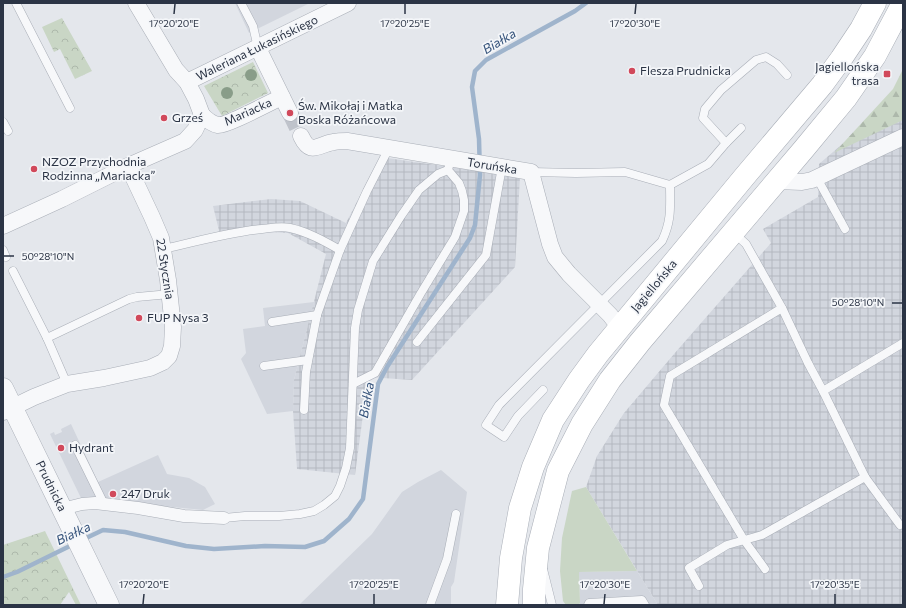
<svg xmlns="http://www.w3.org/2000/svg" width="906" height="608" font-family="Commissioner,sans-serif">
<defs>
<pattern id="industrial-grid" width="8" height="8" patternUnits="userSpaceOnUse"><rect width="8" height="8" fill="#d2d6de"/><path d="M0 4h8M4 0v8" fill="none" stroke="#b4b8c0"/></pattern>
<pattern id="forest-firs" width="22" height="20" patternUnits="userSpaceOnUse"><rect width="22" height="20" fill="#c9d6c5"/><path d="M5 1l3.5 6h-7zM16 11l3.5 6h-7z" fill="#adb8ab"/></pattern>
<pattern id="park-crowns" width="20" height="18" patternUnits="userSpaceOnUse"><rect width="20" height="18" fill="#c9d6c5"/><path d="M2 6a3 3 0 1 1 6 0M12 15a3 3 0 1 1 6 0" fill="none" stroke="#adb8ab"/></pattern>
</defs>
<rect width="100%" height="100%" fill="#e4e7ec"/>
<g fill="#d2d6de">
<polygon points="235,3 310,3 249,33"/>
<polygon points="314,302 294,380 293,411 267,414 241,359 246,353 243,329 265,326 263,308"/>
<polygon points="71,424 98,482 158,455 167,474 189,478 205,487 215,504 203,510 81,498 50,434 54,432 55,435 62,432 61,429"/>
<polygon points="441,470 467,492 454,582 451,587 451,605 299,605 372,534 402,492 418,482"/>
<polygon points="637,571 658,605 578,605 580,603 579,572"/>
</g>
<g fill="url(#industrial-grid)">
<polygon points="903,84 903,605 658,605 586,487 597,456 624,413 674,354 771,243 763,229 818,197 819,164 889,104"/>
<polygon points="380,157 520,177 515,267 412,380 368,377 355,475 297,469 293,411 294,380 326,254 288,233 270,232 250,233 221,239 213,206 271,199 300,201 346,223"/>
</g>
<polygon fill="#c9d6c5" points="586,487 637,571 579,572 580,603 578,605 566,605 563,601 560,571 562,538 572,491"/>
<polygon fill="url(#forest-firs)" points="903,69 903,120 834,153 893,89"/>
<g fill="url(#park-crowns)">
<polygon points="62,18 92,71 75,79 60,49 54,52 42,27"/>
<polygon points="253,62 268,93 222,116 204,86"/>
<polygon points="45,531 81,605 76,605 69,592 60,605 3,605 3,545"/>
</g>
<g fill="none" stroke-linecap="round" stroke-linejoin="round">
<g stroke="#9fb4cc" stroke-width="4.5">
<polyline points="82,540 103,530 125,532 186,546 214,549 265,546 305,547 324,541 349,519 363,499 378,384 387,367 470,238 475,225 480,175 479,139 472,87 475,71 486,60 575,11 586,3"/>
<polyline points="3,577 17,572 74,544"/>
</g>
<polyline stroke="#bfc3cb" stroke-width="16" stroke-dasharray="16 8" stroke-linecap="butt" points="290,113 301,136"/>
<defs>
<g id="service">
<polyline points="16,3 70,108"/>
<polyline points="241,3 253,26 258,48"/>
<polyline points="3,122 8,131"/>
<polyline points="726,143 703,118 705,109 721,90 756,60 766,57 777,64 787,75"/>
<path d="M531,172L576,173L625,172L670,185C670,206 672,220 662,241L499,405L486,425L504,437L518,416L543,390"/>
<polyline points="817,178 845,229"/>
<polyline points="670,185 708,164 726,143 741,128"/>
<polyline points="734,233 746,244 782,308 808,363 823,391 903,343"/>
<path d="M163,249C195,242 229,232 262,229C271,228 281,226 290,228C308,232 324,241 340,250"/>
<polyline points="3,250 6,257"/>
<polyline points="13,271 47,338 67,384"/>
<polyline points="272,322 317,315"/>
<polyline points="47,338 129,299 137,297 170,294"/>
<polyline points="417,342 486,255 502,167"/>
<polyline points="264,366 308,360"/>
<polyline points="353,384 375,373 421,293 455,237 464,211 464,200 462,191 459,183 448,170 449,166"/>
<polyline points="823,391 865,477 900,525"/>
<polyline points="304,410 306,372 317,315 340,250 367,191 389,148"/>
<polyline points="75,445 104,504"/>
<polyline points="224,518 245,516 279,516 300,514 314,511 324,505 335,496 340,486 346,468 350,448 355,328 358,310 373,261 401,216 419,190 438,174 448,170"/>
<polyline points="543,569 552,605"/>
<polyline points="765,569 744,540 664,405 670,376 782,308"/>
<polyline points="699,586 689,568 727,545 762,535 865,477"/>
<polyline points="430,605 447,559 456,514"/>
<polyline points="588,605 589,603 642,600 645,605"/>
</g>
<polyline id="pedestrian" points="62,509 82,504 95,503 138,508 184,516 224,518"/>
<g id="minor">
<polyline points="136,3 176,70 187,82 196,99 202,115"/>
<polyline points="258,48 290,113"/>
<polyline points="187,82 348,3"/>
<path d="M202,115C206,119 212,124 218,125C226,126 271,102 282,97"/>
<path d="M301,136C311,157 318,144 334,142C338,141 342,141 347,141L531,172L550,244L555,257L569,274L610,315L620,328"/>
<polyline points="777,181 802,182 812,180 903,137"/>
<polyline points="3,226 62,199 128,166 185,141 195,130 202,115"/>
<polyline points="3,412 34,397 67,384 104,378 150,368 163,362 169,356 172,346 173,327 168,280 161,238 152,217 128,166"/>
</g>
<polyline id="tertiary" points="3,388 109,605"/>
<g id="secondary">
<polyline points="507,605 511,558 520,508 533,467 553,420 579,380 598,354 745,176 822,85 841,59 861,29 875,3"/>
<polyline points="534,605 534,589 538,548 558,471 582,424 610,380 640,342 803,150 846,98 875,56 903,3"/>
</g>
</defs>
<use href="#service" stroke="#a9aeb7" stroke-width="9"/>
<use href="#pedestrian" stroke="#a9aeb7" stroke-width="13"/>
<use href="#minor" stroke="#a9aeb7" stroke-width="17"/>
<use href="#tertiary" stroke="#a9aeb7" stroke-width="21"/>
<use href="#secondary" stroke="#a9aeb7" stroke-width="23"/>
<use href="#service" stroke="#f7f8fa" stroke-width="8"/>
<use href="#pedestrian" stroke="#f7f8fa" stroke-width="12"/>
<use href="#minor" stroke="#f7f8fa" stroke-width="16"/>
<use href="#tertiary" stroke="#f7f8fa" stroke-width="20"/>
<use href="#secondary" stroke="#fff" stroke-width="22"/>
</g>
<g fill="#899d89">
<circle cx="251" cy="75" r="6"/>
<circle cx="227" cy="93" r="6"/>
</g>
<path fill="none" stroke="#2b3445" stroke-width="1.5" d="M174,14L175,4M405,14V4M635,14L636,4M4,256H14M892,303H902M143,604L144,594M374,604V594M604,604L605,594M835,604V594"/>
<g fill="#d1495b" stroke="#f4f6f9" stroke-width="1.5">
<circle cx="632" cy="71" r="4"/>
<rect x="883" y="70" width="8" height="8" rx="2"/>
<circle cx="290" cy="113" r="4"/>
<circle cx="164" cy="118" r="4"/>
<circle cx="34" cy="169" r="4"/>
<circle cx="139" cy="318" r="4"/>
<circle cx="61" cy="448" r="4"/>
<circle cx="113" cy="494" r="4"/>
</g>
<g text-anchor="middle" stroke-width="3.5" stroke-linejoin="round" paint-order="stroke">
<g font-size="12" fill="#2b3445" stroke="#f4f6f9">
<text transform="translate(257 48) rotate(-26)" y="4">Waleriana Łukasińskiego</text>
<text transform="translate(248 112) rotate(-24)" y="4">Mariacka</text>
<text transform="translate(492 166) rotate(9)" y="4">Toruńska</text>
<text transform="translate(165 269) rotate(81)" y="4">22 Stycznia</text>
<text transform="translate(654 286) rotate(-50)" y="4">Jagiellońska</text>
<text transform="translate(51 486) rotate(64)" y="4">Prudnicka</text>
</g>
<g font-size="12" fill="#2b3445" stroke="#f4f6f9" text-anchor="start">
<text x="879" y="71" text-anchor="end">Jagiellońska<tspan x="879" dy="14">trasa</tspan></text>
<text x="640" y="75">Flesza Prudnicka</text>
<text x="298" y="110">Św. Mikołaj i Matka<tspan x="298" dy="14">Boska Różańcowa</tspan></text>
<text x="172" y="122">Grześ</text>
<text x="42" y="166">NZOZ Przychodnia<tspan x="42" dy="14">Rodzinna „Mariacka”</tspan></text>
<text x="147" y="322">FUP Nysa 3</text>
<text x="69" y="452">Hydrant</text>
<text x="121" y="498">247 Druk</text>
</g>
<g font-size="13" font-style="italic" fill="#34527a" stroke="#f4f6f9">
<text transform="translate(499 41) rotate(-31)" y="5">Białka</text>
<text transform="translate(366 400) rotate(-80)" y="5">Białka</text>
<text transform="translate(73 533) rotate(-25)" y="5">Białka</text>
</g>
</g>
<g font-size="10" text-anchor="middle" fill="#2b3445" stroke="#f4f6f9" stroke-width="3.5" stroke-linejoin="round" paint-order="stroke">
<text x="174" y="27">17°20'20"E</text>
<text x="405" y="27">17°20'25"E</text>
<text x="635" y="27">17°20'30"E</text>
<text x="48" y="260">50°28'10"N</text>
<text x="858" y="306">50°28'10"N</text>
<text x="144" y="588">17°20'20"E</text>
<text x="374" y="588">17°20'25"E</text>
<text x="605" y="588">17°20'30"E</text>
<text x="835" y="588">17°20'35"E</text>
</g>
<rect width="906" height="608" fill="none" stroke="#2b3445" stroke-width="8"/>
</svg>
